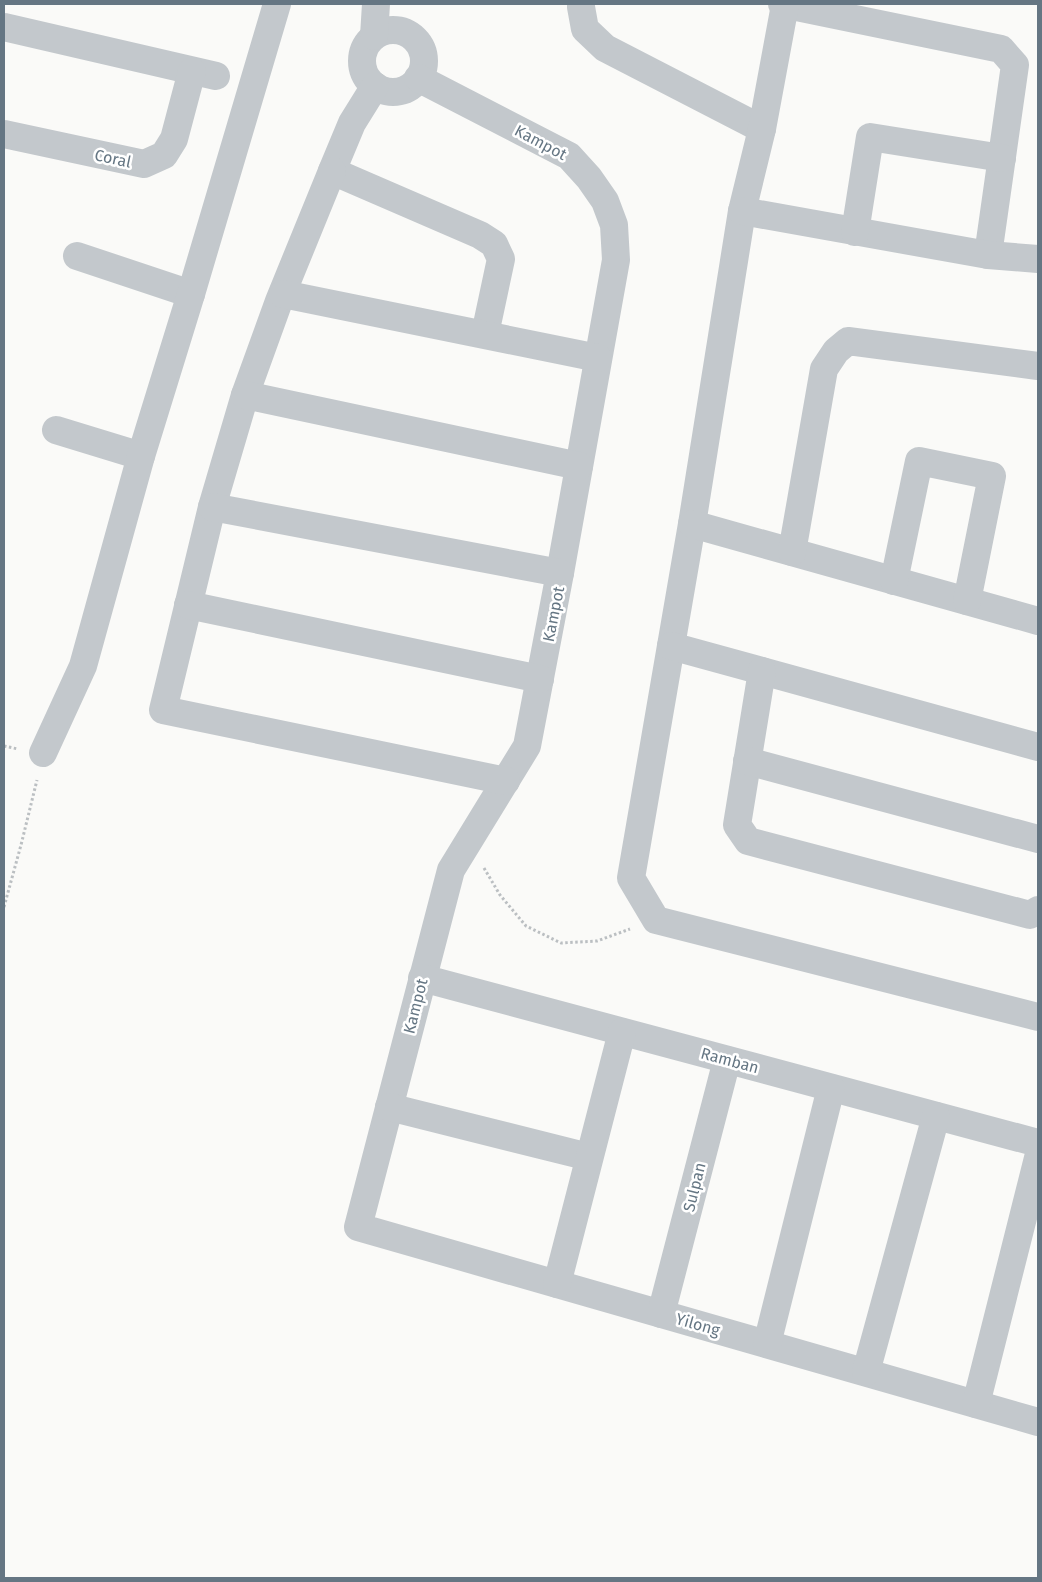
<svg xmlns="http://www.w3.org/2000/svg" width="1042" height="1582" font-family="'Fira Sans',sans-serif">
<rect width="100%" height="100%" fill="#fafaf8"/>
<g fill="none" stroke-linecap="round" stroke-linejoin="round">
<g stroke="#bbbfc2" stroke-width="3" stroke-dasharray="2.5 2.5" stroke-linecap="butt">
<polyline points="4,746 18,749"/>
<polyline points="484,868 500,895 526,926 561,943 597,941 630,929"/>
<polyline points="4,907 21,845 37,780"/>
</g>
<g stroke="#c3c8cc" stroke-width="28">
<polyline points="581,4 581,7 585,29 605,48 762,129"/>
<polyline points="782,4 1001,49 1015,65 988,255"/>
<polyline points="785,5 762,129 742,211 692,524 631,878 656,920 1038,1017"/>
<polyline points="4,27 216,76"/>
<circle cx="393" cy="61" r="31"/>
<polyline points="374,36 376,4"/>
<polyline points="418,78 569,156 589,178 605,201 614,225 616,260 560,573 527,746 451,870 358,1227 1038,1422"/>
<polyline points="375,86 352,123 332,171 480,235 494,244 501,259 485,334"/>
<polyline points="4,134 144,164 164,155 174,139 192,71"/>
<polyline points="332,171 279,301 245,395 212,507 163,710 506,781"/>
<polyline points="742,211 988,255 1038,259"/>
<polyline points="855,232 870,137 1002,158"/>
<polyline points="77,256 191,294"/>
<polyline points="283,294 598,358"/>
<polyline points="245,395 579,466"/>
<polyline points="56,430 141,456"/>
<polyline points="212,507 560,573"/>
<polyline points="692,524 1038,621"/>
<polyline points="792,552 824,369 836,351 848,341 1038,366"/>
<polyline points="894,581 919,461 992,476 967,601"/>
<polyline points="188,605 540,679"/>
<polyline points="671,646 1038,747"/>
<polyline points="762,671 737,825 748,841 1030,915 1038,910"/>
<polyline points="43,753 83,666 141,456 191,294 277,4"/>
<polyline points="747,761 1038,839"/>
<polyline points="422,978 1038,1143"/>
<polyline points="389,1107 589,1157"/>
<polyline points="557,1284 622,1032"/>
<polyline points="661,1314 727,1060"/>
<polyline points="767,1344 831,1088"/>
<polyline points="866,1372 936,1116"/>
<polyline points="976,1404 1038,1158"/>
</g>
</g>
<g text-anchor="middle" stroke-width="5" stroke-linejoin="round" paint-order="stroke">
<g font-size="16" fill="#657683" stroke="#fff">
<text transform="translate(541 142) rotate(28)" y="6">Kampot</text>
<text transform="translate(113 158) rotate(12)" y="6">Coral</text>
<text transform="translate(553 614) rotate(-79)" y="6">Kampot</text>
<text transform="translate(415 1006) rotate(-76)" y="6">Kampot</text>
<text transform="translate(730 1060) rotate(15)" y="6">Ramban</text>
<text transform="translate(694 1187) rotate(-76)" y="6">Sulpan</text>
<text transform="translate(698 1324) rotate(16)" y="6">Yilong</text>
</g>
</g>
<rect width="1042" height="1582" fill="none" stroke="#657683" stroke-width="10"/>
</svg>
